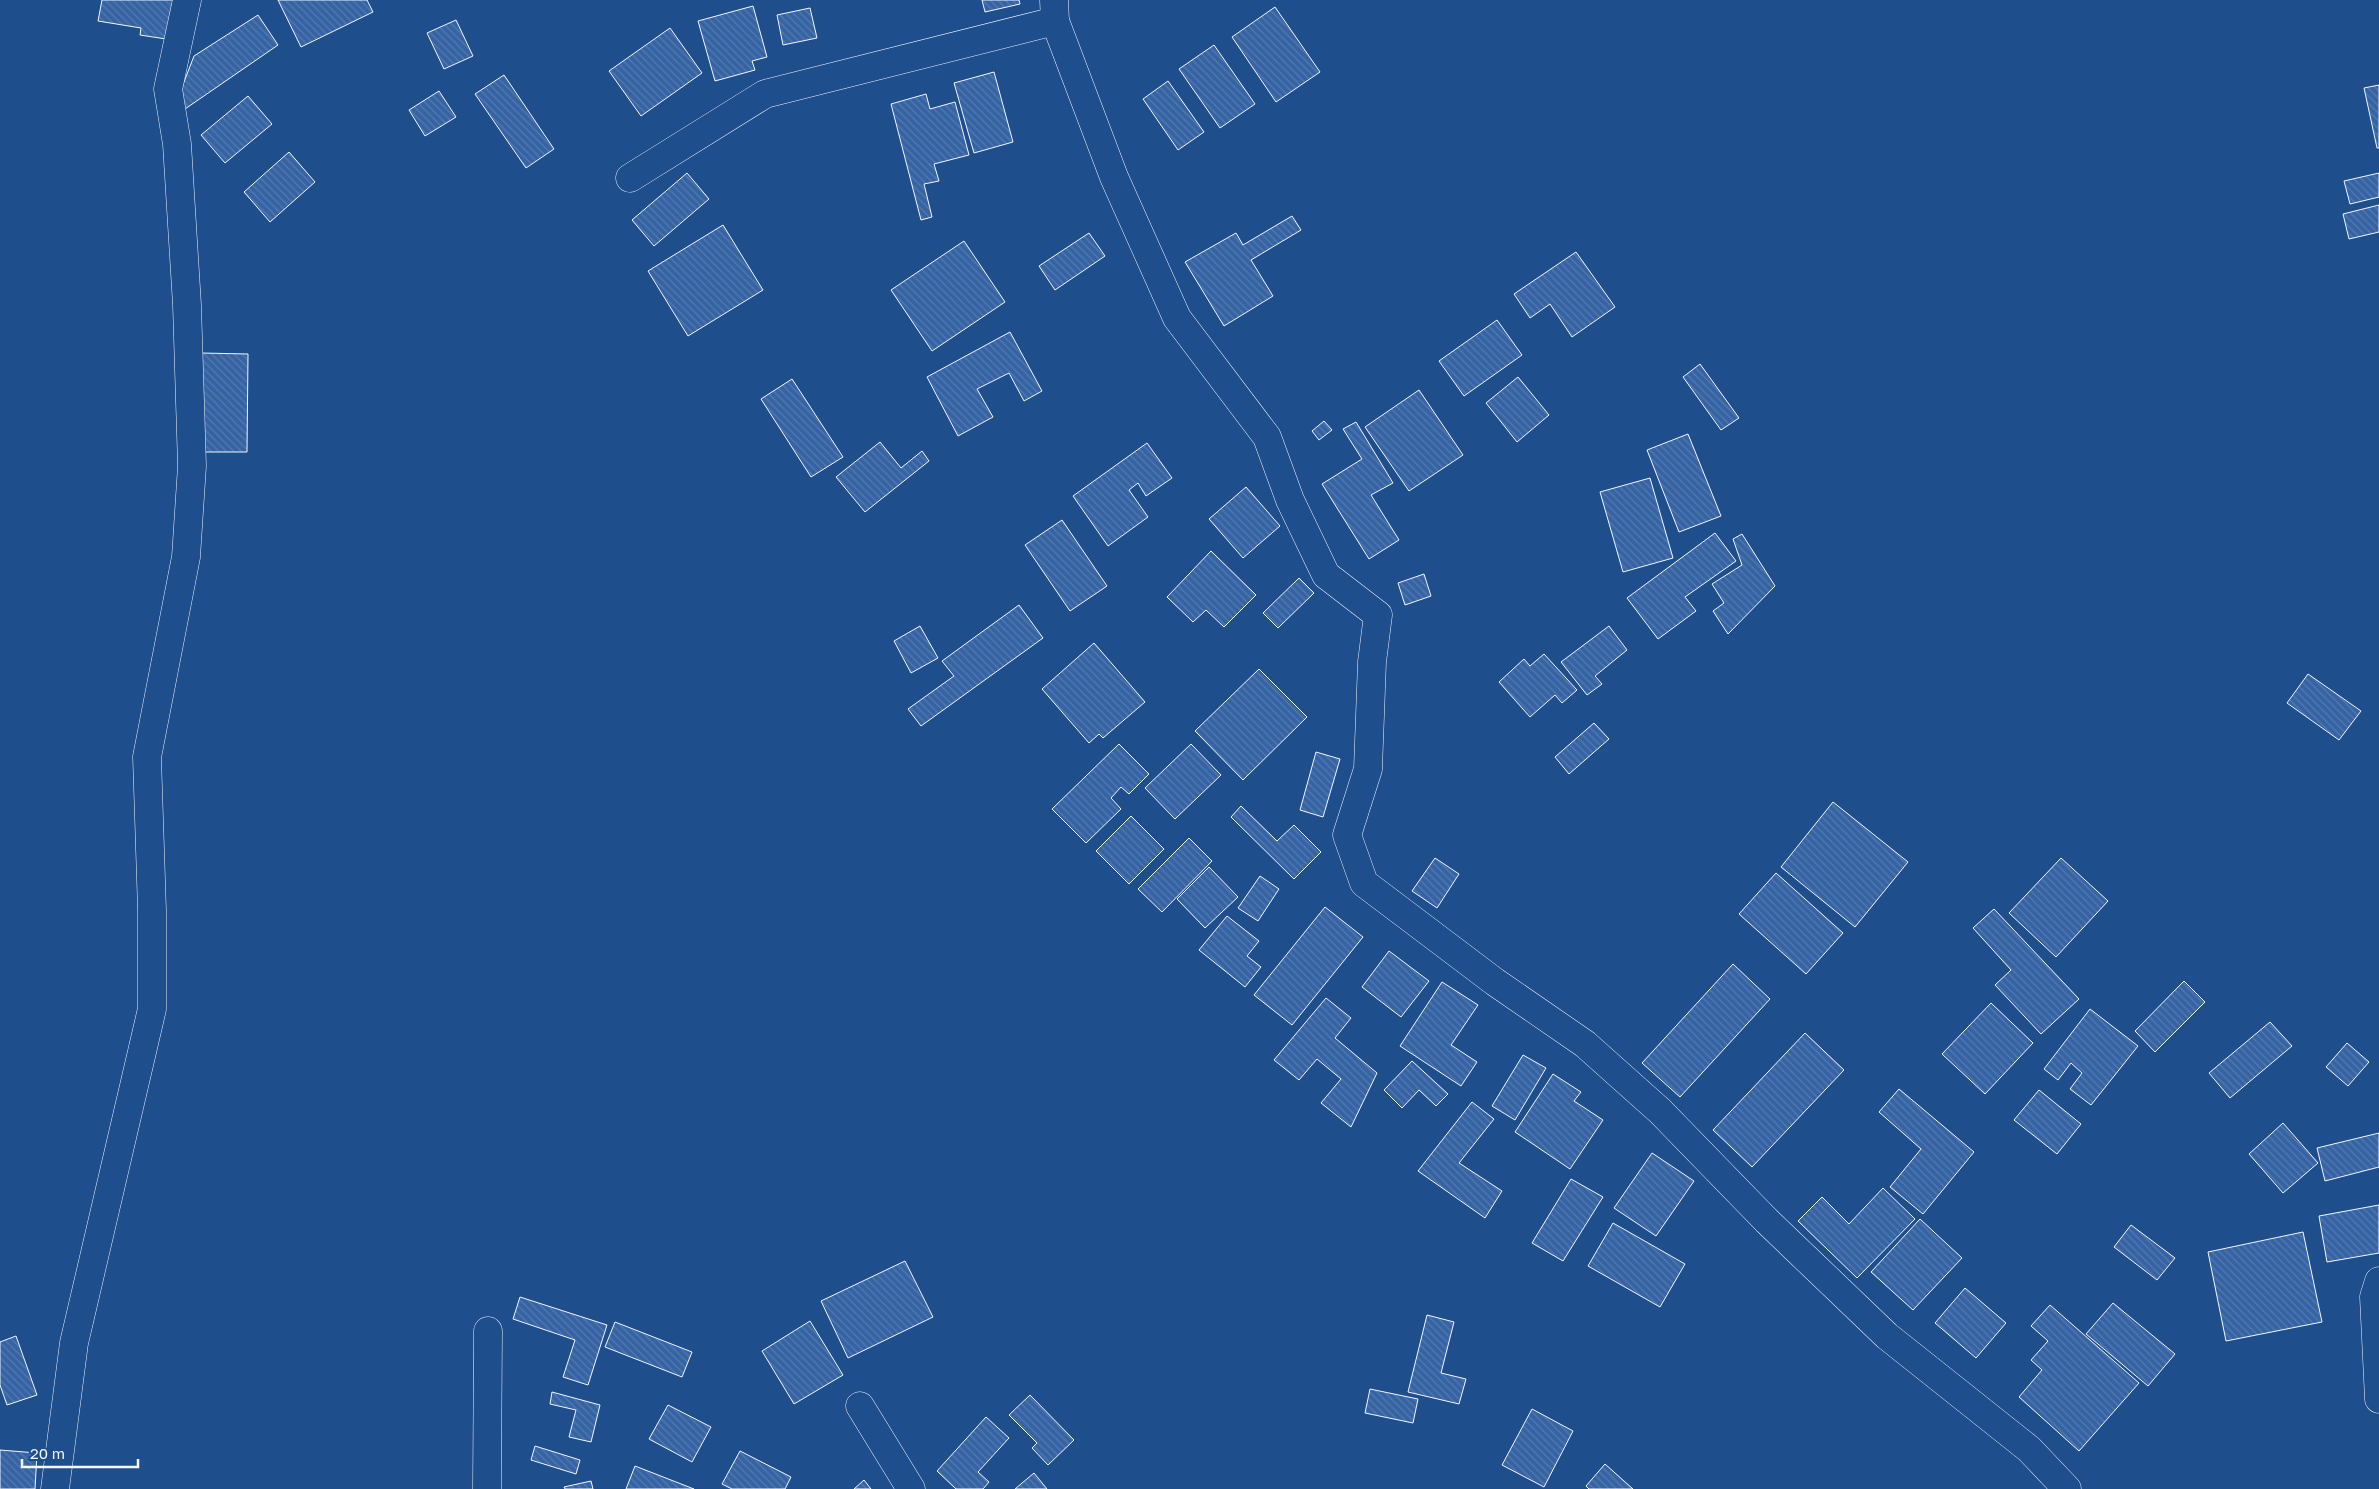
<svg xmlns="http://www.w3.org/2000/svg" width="2379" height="1489" font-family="'Golos Text',sans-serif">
<defs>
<pattern id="building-back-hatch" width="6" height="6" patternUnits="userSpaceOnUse" patternTransform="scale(1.25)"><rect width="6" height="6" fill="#3563a3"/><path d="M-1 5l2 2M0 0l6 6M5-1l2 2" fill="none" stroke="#537ab1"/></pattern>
</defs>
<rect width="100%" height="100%" fill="#1f4e8c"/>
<g fill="url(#building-back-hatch)" stroke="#f2f6ff">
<polygon points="102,0 173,0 166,39 140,35 141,28 98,21"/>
<polygon points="278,0 367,0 373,12 301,47"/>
<polygon points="982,0 1019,0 1020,4 985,12"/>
<polygon points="753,6 767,57 752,61 755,70 715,81 698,21"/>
<polygon points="1275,7 1320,72 1276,102 1232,37"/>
<polygon points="810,8 817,38 783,45 777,15"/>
<polygon points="258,15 278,45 185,109 177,100 194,56"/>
<polygon points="456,20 473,56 444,69 427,33"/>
<polygon points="670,28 702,73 641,116 609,71"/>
<polygon points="1214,45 1255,104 1220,128 1179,69"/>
<polygon points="994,72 1013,142 974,153 954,83"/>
<polygon points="504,75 554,149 526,168 475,94"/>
<polygon points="1168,81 1204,132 1178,150 1143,99"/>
<polygon points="2379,85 2379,148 2377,148 2364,88"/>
<polygon points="439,91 456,117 425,136 409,110"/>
<polygon points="926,94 930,109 955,102 969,155 934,164 939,181 924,184 932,217 921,220 891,104"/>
<polygon points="248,96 272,124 225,163 201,135"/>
<polygon points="289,152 315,182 270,222 244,192"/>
<polygon points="687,173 709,199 654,246 632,220"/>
<polygon points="2379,173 2379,197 2350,204 2344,181"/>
<polygon points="2379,205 2379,232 2349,239 2343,214"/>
<polygon points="1292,216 1301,230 1251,260 1273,296 1224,326 1185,262 1236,233 1243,245"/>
<polygon points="723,225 763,290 688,336 648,271"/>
<polygon points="1089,233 1105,256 1055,290 1039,266"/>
<polygon points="964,241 1005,302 932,351 891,290"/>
<polygon points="1576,252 1615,307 1572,337 1550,304 1530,318 1514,294"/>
<polygon points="1497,320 1522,355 1464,396 1439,361"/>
<polygon points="1010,332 1042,391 1024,401 1009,373 977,389 993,417 958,436 927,377"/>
<polygon points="201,353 248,354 247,452 200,452"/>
<polygon points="1700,364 1739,418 1721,430 1683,377"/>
<polygon points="1518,377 1549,415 1517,442 1486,403"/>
<polygon points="792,379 843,457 811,477 761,399"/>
<polygon points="1419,390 1463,455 1409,491 1365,427"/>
<polygon points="1324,421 1332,430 1319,440 1312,431"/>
<polygon points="1356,422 1393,483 1371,495 1399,540 1369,559 1322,484 1362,459 1343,429"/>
<polygon points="1688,434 1721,516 1679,532 1647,450"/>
<polygon points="880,442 901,468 922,451 929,461 865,512 836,477"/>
<polygon points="1147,443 1172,478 1146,496 1138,483 1129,490 1148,517 1108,546 1073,496"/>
<polygon points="1650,478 1673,558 1623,572 1600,492"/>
<polygon points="1246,487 1280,526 1243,558 1209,519"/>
<polygon points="1062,520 1107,586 1070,611 1025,545"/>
<polygon points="1715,533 1736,561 1685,597 1696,611 1658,639 1627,598"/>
<polygon points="1742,534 1775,586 1728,634 1713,611 1724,603 1712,584 1742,565 1733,539"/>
<polygon points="1211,551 1256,595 1224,627 1206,610 1193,622 1167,597"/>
<polygon points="1424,574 1431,596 1405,605 1398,583"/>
<polygon points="1299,578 1314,593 1278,628 1263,613"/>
<polygon points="1019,605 1043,638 921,726 908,709 954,676 942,661"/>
<polygon points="920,626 938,658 911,673 894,641"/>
<polygon points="1609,626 1627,650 1595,676 1602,684 1587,695 1561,662"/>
<polygon points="1094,643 1145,702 1103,738 1099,734 1089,743 1042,689"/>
<polygon points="1544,654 1577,690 1562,703 1555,695 1530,717 1499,682 1524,659 1530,666"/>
<polygon points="1259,669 1307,717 1243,780 1195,731"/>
<polygon points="2308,674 2361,711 2339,740 2287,703"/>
<polygon points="1594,723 1609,739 1569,774 1555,757"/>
<polygon points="1119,744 1149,774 1129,794 1121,787 1111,798 1121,809 1086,843 1052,809"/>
<polygon points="1191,744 1221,775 1175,819 1145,788"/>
<polygon points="1316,752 1340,759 1323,817 1300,810"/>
<polygon points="1833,802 1908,862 1855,927 1781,867"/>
<polygon points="1241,806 1277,841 1294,825 1321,852 1294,879 1231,817"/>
<polygon points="1131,816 1164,849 1129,884 1096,851"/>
<polygon points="1189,838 1212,861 1162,912 1138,889"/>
<polygon points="1435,858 1459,874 1437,908 1412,891"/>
<polygon points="2061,858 2108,901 2056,957 2009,913"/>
<polygon points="1209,867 1238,897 1205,928 1177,899"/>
<polygon points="1776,873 1843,933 1806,974 1739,914"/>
<polygon points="1260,876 1279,889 1258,921 1238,908"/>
<polygon points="1325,907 1363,937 1292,1025 1254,995"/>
<polygon points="1994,909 2079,999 2041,1034 1995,985 2011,970 1973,928"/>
<polygon points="1227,916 1259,941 1247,956 1261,967 1245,987 1199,950"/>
<polygon points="1389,951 1429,981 1401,1017 1362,987"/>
<polygon points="1733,964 1770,999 1680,1097 1642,1063"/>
<polygon points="2184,981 2205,1002 2155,1052 2135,1031"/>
<polygon points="1442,982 1478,1005 1451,1045 1477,1062 1461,1086 1400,1046"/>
<polygon points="1326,998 1351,1018 1335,1038 1377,1073 1351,1127 1321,1103 1341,1079 1317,1059 1299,1080 1274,1060"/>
<polygon points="1991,1003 2033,1043 1985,1094 1942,1054"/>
<polygon points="2090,1009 2138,1046 2091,1105 2070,1089 2082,1073 2071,1063 2058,1080 2044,1069"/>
<polygon points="2270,1022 2292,1046 2230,1098 2209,1073"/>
<polygon points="1805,1033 1844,1070 1752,1167 1713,1130"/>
<polygon points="2347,1043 2369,1062 2348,1086 2326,1067"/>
<polygon points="1523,1055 1546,1068 1515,1120 1492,1106"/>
<polygon points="1412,1061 1448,1094 1436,1106 1419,1090 1402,1108 1384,1090"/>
<polygon points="1553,1074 1581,1092 1574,1101 1603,1120 1570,1169 1515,1132"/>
<polygon points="1899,1089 1974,1152 1923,1214 1890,1187 1921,1149 1879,1112"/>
<polygon points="2039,1090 2081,1124 2057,1154 2014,1120"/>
<polygon points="1472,1102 1494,1119 1459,1163 1502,1191 1485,1218 1418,1171"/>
<polygon points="2283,1123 2318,1163 2283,1193 2249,1154"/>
<polygon points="2379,1133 2379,1167 2325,1181 2317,1148"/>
<polygon points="1652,1153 1694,1181 1656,1236 1614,1208"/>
<polygon points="1571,1179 1603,1197 1563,1261 1532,1243"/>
<polygon points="1883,1188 1915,1219 1857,1278 1798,1221 1822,1197 1849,1224"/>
<polygon points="2379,1205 2379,1253 2327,1262 2319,1216"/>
<polygon points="1920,1219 1962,1258 1913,1310 1871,1272"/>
<polygon points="1613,1223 1685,1264 1660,1307 1588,1266"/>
<polygon points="2131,1225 2175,1258 2157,1280 2114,1247"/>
<polygon points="2303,1232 2322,1322 2226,1341 2208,1252"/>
<polygon points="905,1261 933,1317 848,1358 821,1301"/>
<polygon points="1965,1288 2006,1323 1976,1358 1935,1323"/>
<polygon points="520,1297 607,1325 588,1385 563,1377 575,1340 513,1319"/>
<polygon points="2113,1303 2175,1354 2148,1386 2086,1334"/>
<polygon points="2050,1305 2139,1383 2079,1451 2019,1397 2042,1370 2031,1360 2048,1341 2031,1326"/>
<polygon points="1427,1315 1454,1322 1441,1373 1466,1379 1459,1404 1408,1392"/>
<polygon points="810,1321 843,1375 794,1404 762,1351"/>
<polygon points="615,1322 692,1352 682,1377 605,1347"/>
<polygon points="16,1336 37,1395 7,1405 0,1385 0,1342"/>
<polygon points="1370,1389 1418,1399 1413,1423 1365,1413"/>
<polygon points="552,1392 600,1405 591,1442 569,1437 576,1410 550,1404"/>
<polygon points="1030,1395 1074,1440 1048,1465 1032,1448 1037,1443 1009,1415"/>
<polygon points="668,1405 711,1427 692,1462 649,1439"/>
<polygon points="1532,1409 1573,1431 1544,1487 1502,1465"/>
<polygon points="986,1417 1009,1438 978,1472 989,1482 983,1489 956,1489 937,1471"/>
<polygon points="535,1446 580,1460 576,1474 531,1460"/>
<polygon points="0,1450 37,1453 35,1489 0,1489"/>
<polygon points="740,1451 791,1477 785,1489 732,1489 722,1484"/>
<polygon points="1605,1464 1633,1489 1589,1489 1586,1486"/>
<polygon points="635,1466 694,1489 626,1489"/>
<polygon points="1034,1473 1047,1489 1015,1489"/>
<polygon points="864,1480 871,1489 854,1489"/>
<polygon points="591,1481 593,1489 565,1489 564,1487"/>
</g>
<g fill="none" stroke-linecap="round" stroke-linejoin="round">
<defs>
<g id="minor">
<polyline points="1054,0 1055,21 1114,177 1177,318 1267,437 1290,500 1326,575 1378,615 1372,662 1368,769 1347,835 1364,883 1495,982 1585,1044 1660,1111 1767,1221 1887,1336 2029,1449 2067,1489"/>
<polyline points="630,178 765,94 1055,21"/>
<polyline points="2379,1281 2374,1297 2379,1399"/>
<polyline points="860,1406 911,1489"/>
<polyline points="55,1489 74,1343 152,1009 152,910 147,757 186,557 192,466 187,305 177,144 168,89 187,0"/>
<polyline points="487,1489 488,1331"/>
</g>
</defs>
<use href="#minor" stroke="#f2f6ff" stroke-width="29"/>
<use href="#minor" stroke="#1f4e8c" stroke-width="28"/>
</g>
<path d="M22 1459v8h116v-8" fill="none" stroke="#f2f6ff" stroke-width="2.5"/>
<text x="30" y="1459" font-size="15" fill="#f2f6ff" stroke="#1f4e8c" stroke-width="4" paint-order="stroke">20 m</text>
</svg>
